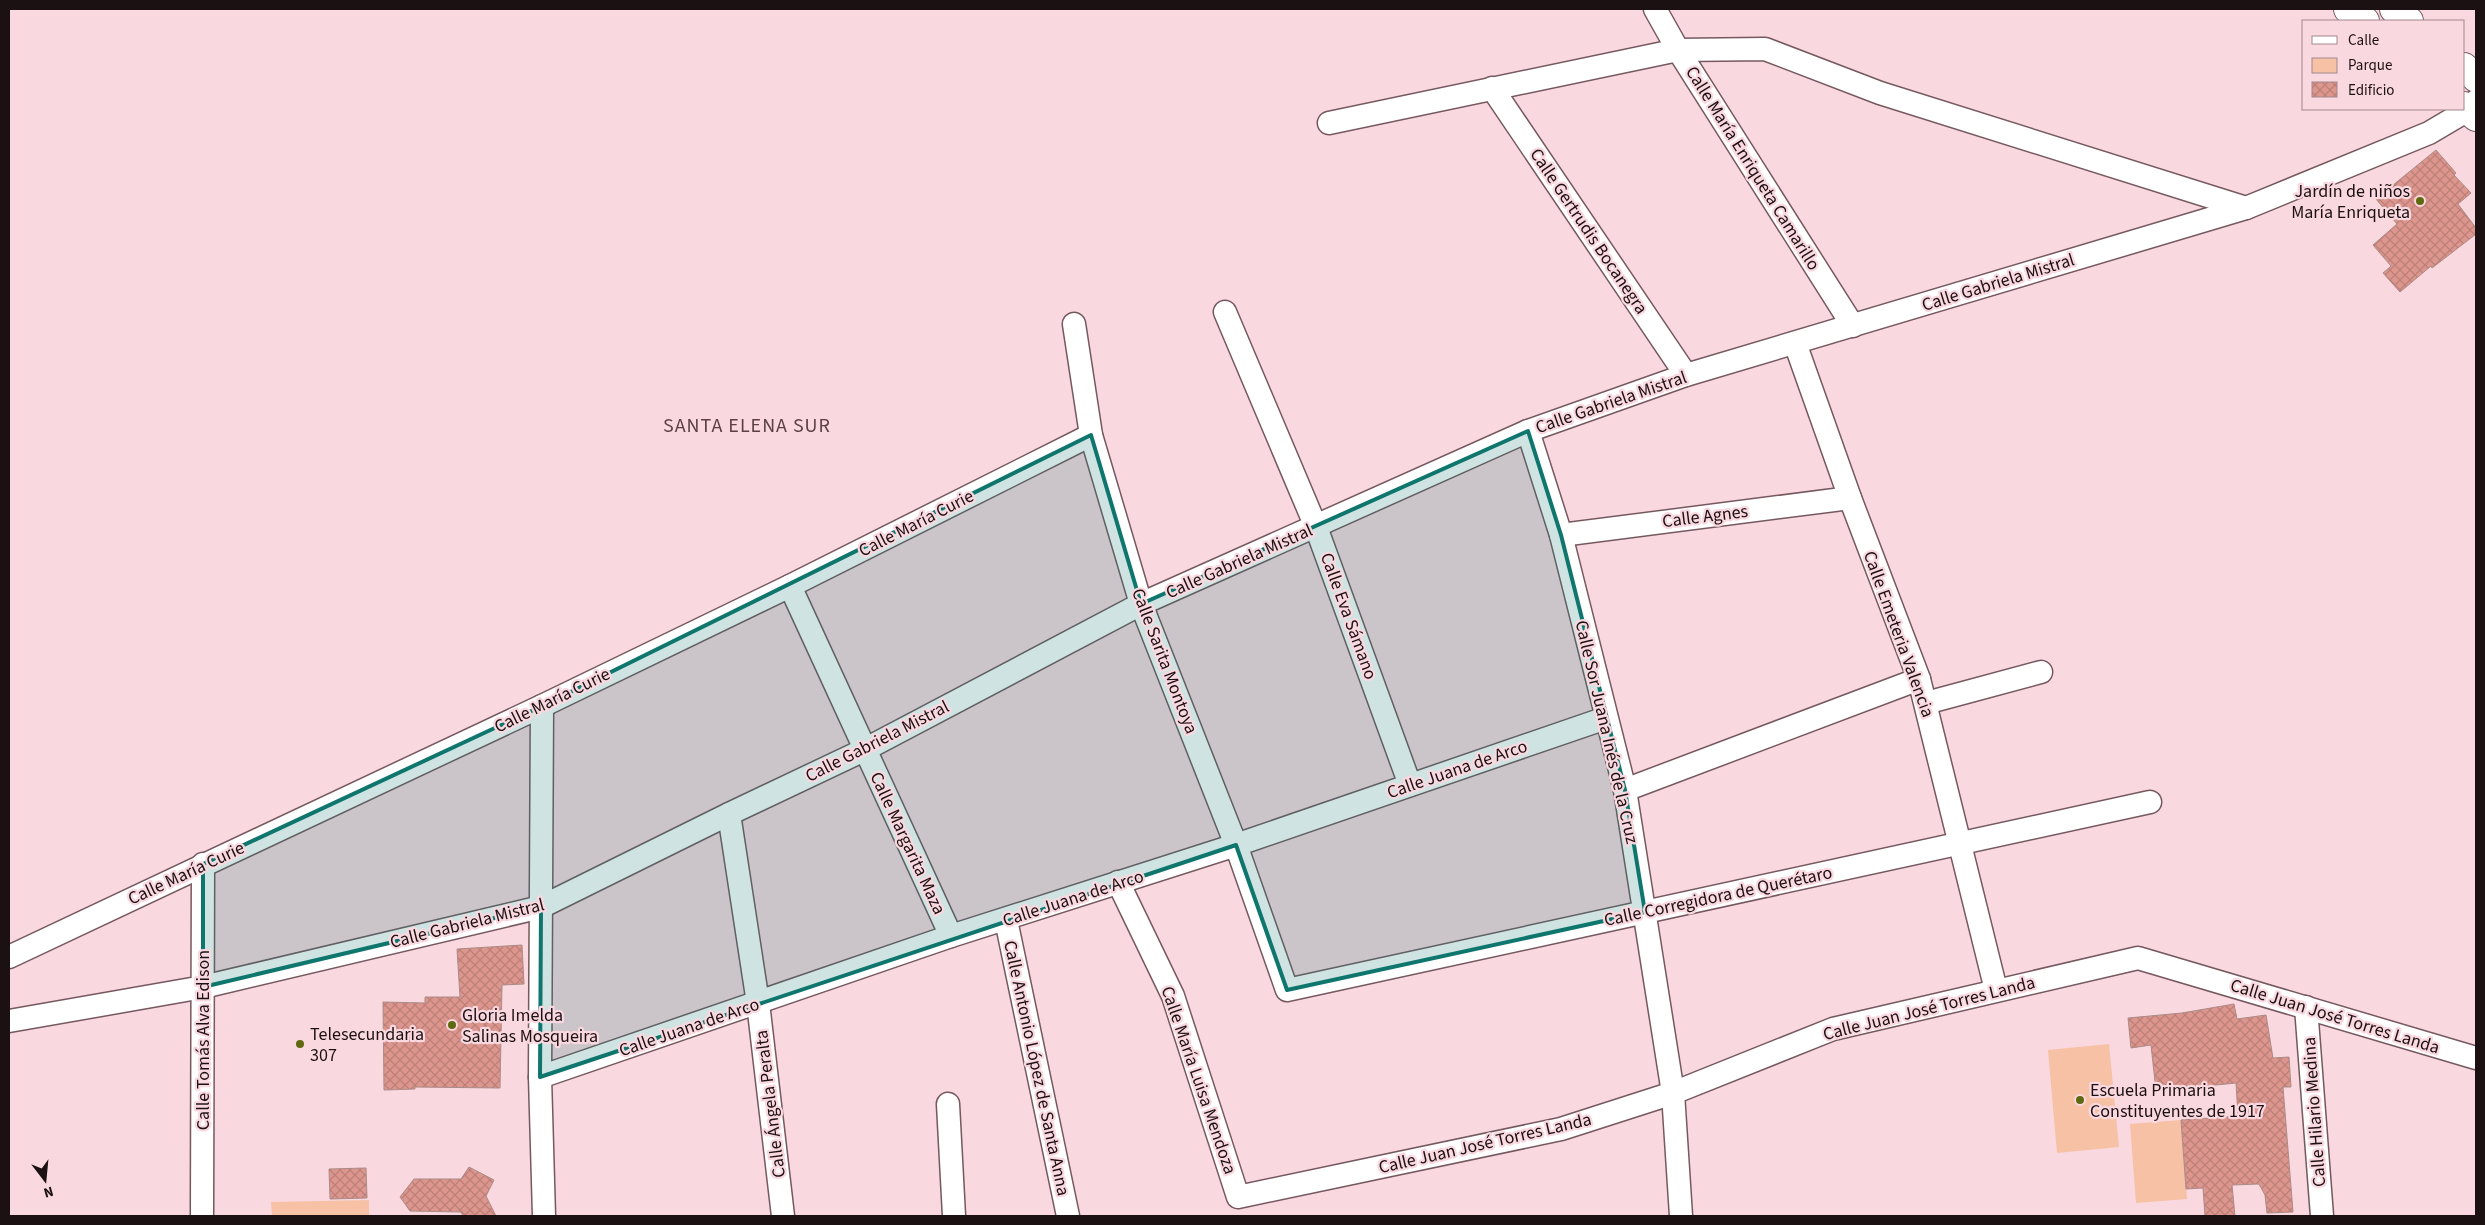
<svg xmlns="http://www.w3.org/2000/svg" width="2485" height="1225" font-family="'Source Sans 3',sans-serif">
<defs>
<pattern id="building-cross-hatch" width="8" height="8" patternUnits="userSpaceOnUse" patternTransform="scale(1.25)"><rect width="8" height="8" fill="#dd968d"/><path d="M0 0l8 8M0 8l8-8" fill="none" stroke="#bd8079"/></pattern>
</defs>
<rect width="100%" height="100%" fill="#fad8df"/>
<g fill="#f6c1a5">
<polygon points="2109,1044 2119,1147 2057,1153 2048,1050"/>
<polygon points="2181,1120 2187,1199 2136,1203 2130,1124"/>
<polygon points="369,1200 369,1216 272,1216 271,1202"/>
</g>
<g fill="url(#building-cross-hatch)" stroke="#aa8b87">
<polygon points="2436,150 2456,173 2454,175 2471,193 2458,204 2476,228 2476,234 2432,268 2431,266 2400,292 2383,273 2391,266 2373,245 2397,224 2376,199"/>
<polygon points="522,945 524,984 502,985 500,1088 415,1087 415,1089 384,1090 383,1002 425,1003 425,997 460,997 457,949"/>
<polygon points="2234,1004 2237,1019 2266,1015 2273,1058 2289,1057 2291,1087 2283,1087 2293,1212 2267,1213 2265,1195 2259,1184 2232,1185 2235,1216 2205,1216 2203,1188 2186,1189 2181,1120 2238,1116 2236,1083 2156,1091 2151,1045 2131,1048 2128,1018 2182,1013"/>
<polygon points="469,1167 494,1180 486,1196 496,1216 463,1216 461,1212 410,1211 400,1197 414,1179 461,1179"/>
<polygon points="366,1168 367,1198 330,1199 329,1169"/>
</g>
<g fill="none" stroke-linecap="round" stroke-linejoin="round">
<defs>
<g id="minor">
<polyline points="1655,9 1678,50 1853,326"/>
<polyline points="1492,88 1686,375"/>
<polyline points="1329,123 1678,50 1765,49 1880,93 2246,208"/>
<polyline points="1225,312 1316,527 1410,785"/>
<polyline points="1074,324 1091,435 1141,604 1236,845 1287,990 2150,802"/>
<polyline points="1795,343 1850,498 1919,679 1996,990"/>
<polyline points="1528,431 1561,535 1625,790 1673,1093 1681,1216"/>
<polyline points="1561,535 1850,498"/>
<polyline points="790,586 951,936"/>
<polyline points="1926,703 2041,672"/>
<polyline points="542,706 540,1077 544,1216"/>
<polyline points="1625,790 1919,679"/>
<polyline points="729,814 758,1003 783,1216"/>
<polyline points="1118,882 1173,996 1238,1197 1561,1129 1673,1093 1833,1029 2138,958 2476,1058"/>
<polyline points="1006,920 1068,1216"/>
<polyline points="9,957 542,706 790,586 1091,435"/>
<polyline points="2306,1007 2322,1216"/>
<polyline points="9,1021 203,987 541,907 729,814 864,750 1141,604 1528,431 1686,375 2246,208 2429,133 2468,110 2476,101"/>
<polyline points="540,1077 951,936 1236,845 1606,718"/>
<polyline points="948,1104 954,1216"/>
<polyline points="202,1216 203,864"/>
</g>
<g id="primary">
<polyline points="2348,9 2365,21"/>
<polyline points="2394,9 2409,21"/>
<polyline points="2464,67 2476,78"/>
<polyline points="2464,106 2476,117"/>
</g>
</defs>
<use href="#minor" stroke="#75595f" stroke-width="25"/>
<use href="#primary" stroke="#75595f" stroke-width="30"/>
<use href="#minor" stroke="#fff" stroke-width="22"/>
<use href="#primary" stroke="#fff" stroke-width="28"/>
</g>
<path fill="#0f766e" fill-opacity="0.2" stroke="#0f766e" stroke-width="4" stroke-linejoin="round" d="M1528,431L1561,535L1625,790L1645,912L1287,990L1236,845L540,1077L541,907L203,987V864L542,706L1091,435L1141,604Z"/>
<g fill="#5e6910" stroke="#fad8df" stroke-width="2">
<circle cx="2420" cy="201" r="5"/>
<circle cx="452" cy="1025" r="5"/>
<circle cx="300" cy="1044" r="5"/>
<circle cx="2080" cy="1100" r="5"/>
</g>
<g text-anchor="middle" stroke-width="4.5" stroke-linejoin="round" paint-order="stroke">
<g font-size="18" fill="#1b1012" stroke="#fad8df">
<text transform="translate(1753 168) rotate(58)" y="6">Calle María Enriqueta Camarillo</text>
<text transform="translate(1589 231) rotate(56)" y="6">Calle Gertrudis Bocanegra</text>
<text transform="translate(1998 282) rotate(-17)" y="6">Calle Gabriela Mistral</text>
<text transform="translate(1611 402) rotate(-19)" y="6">Calle Gabriela Mistral</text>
<text transform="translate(1705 516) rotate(-7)" y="6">Calle Agnes</text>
<text transform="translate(916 523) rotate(-27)" y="6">Calle María Curie</text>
<text transform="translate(1239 561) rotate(-24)" y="6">Calle Gabriela Mistral</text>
<text transform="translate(1349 616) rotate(70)" y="6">Calle Eva Sámano</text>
<text transform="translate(1899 634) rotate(70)" y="6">Calle Emeteria Valencia</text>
<text transform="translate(1165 661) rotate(69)" y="6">Calle Sarita Montoya</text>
<text transform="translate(552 700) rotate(-26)" y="6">Calle María Curie</text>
<text transform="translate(1607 732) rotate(77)" y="6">Calle Sor Juana Inés de la Cruz</text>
<text transform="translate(877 741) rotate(-27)" y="6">Calle Gabriela Mistral</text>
<text transform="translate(1457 769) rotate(-19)" y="6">Calle Juana de Arco</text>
<text transform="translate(908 843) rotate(65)" y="6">Calle Margarita Maza</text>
<text transform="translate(186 873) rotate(-25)" y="6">Calle María Curie</text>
<text transform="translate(1718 896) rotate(-12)" y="6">Calle Corregidora de Querétaro</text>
<text transform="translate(1073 898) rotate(-18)" y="6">Calle Juana de Arco</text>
<text transform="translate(467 923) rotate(-14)" y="6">Calle Gabriela Mistral</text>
<text transform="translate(1929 1008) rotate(-14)" y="6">Calle Juan José Torres Landa</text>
<text transform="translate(2335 1016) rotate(17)" y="6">Calle Juan José Torres Landa</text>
<text transform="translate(689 1027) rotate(-19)" y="6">Calle Juana de Arco</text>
<text transform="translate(203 1040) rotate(-90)" y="6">Calle Tomás Alva Edison</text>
<text transform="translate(1037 1068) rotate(78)" y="6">Calle Antonio López de Santa Anna</text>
<text transform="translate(1199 1080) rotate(71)" y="6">Calle María Luisa Mendoza</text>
<text transform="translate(770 1104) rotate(-97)" y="6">Calle Ángela Peralta</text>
<text transform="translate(2314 1112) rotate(-94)" y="6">Calle Hilario Medina</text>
<text transform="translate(1485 1143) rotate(-13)" y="6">Calle Juan José Torres Landa</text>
</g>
<g font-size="18" fill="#1b1012" stroke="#fad8df" text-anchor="start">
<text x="2410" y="197" text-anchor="end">Jardín de niños<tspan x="2410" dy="21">María Enriqueta</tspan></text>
<text x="462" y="1021">Gloria Imelda<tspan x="462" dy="21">Salinas Mosqueira</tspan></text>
<text x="310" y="1040">Telesecundaria<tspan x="310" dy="21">307</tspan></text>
<text x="2090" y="1096">Escuela Primaria<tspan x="2090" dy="21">Constituyentes de 1917</tspan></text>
</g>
<g font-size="20" letter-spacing="1" fill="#5b4046" stroke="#fad8df">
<text x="747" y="432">SANTA ELENA SUR</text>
</g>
</g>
<rect width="2485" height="1225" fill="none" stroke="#1b1012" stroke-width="20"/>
<rect x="2302" y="20" width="162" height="90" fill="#fad8df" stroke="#a1888d"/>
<rect x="2312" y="36" width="25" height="8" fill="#ffffff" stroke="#a1888d"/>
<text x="2348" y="45" font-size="15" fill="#1b1012">Calle</text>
<rect x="2312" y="58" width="25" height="15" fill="#f6c1a5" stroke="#a1888d"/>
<text x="2348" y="70" font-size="15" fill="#1b1012">Parque</text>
<rect x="2312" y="82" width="25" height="15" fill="url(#building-cross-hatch)" stroke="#a1888d"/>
<text x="2348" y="95" font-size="15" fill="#1b1012">Edificio</text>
<g transform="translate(45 1180) rotate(164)" stroke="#fad8df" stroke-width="4" paint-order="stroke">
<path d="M0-4L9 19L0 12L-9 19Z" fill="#1b1012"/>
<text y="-8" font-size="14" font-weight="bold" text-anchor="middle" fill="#1b1012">N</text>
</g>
</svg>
